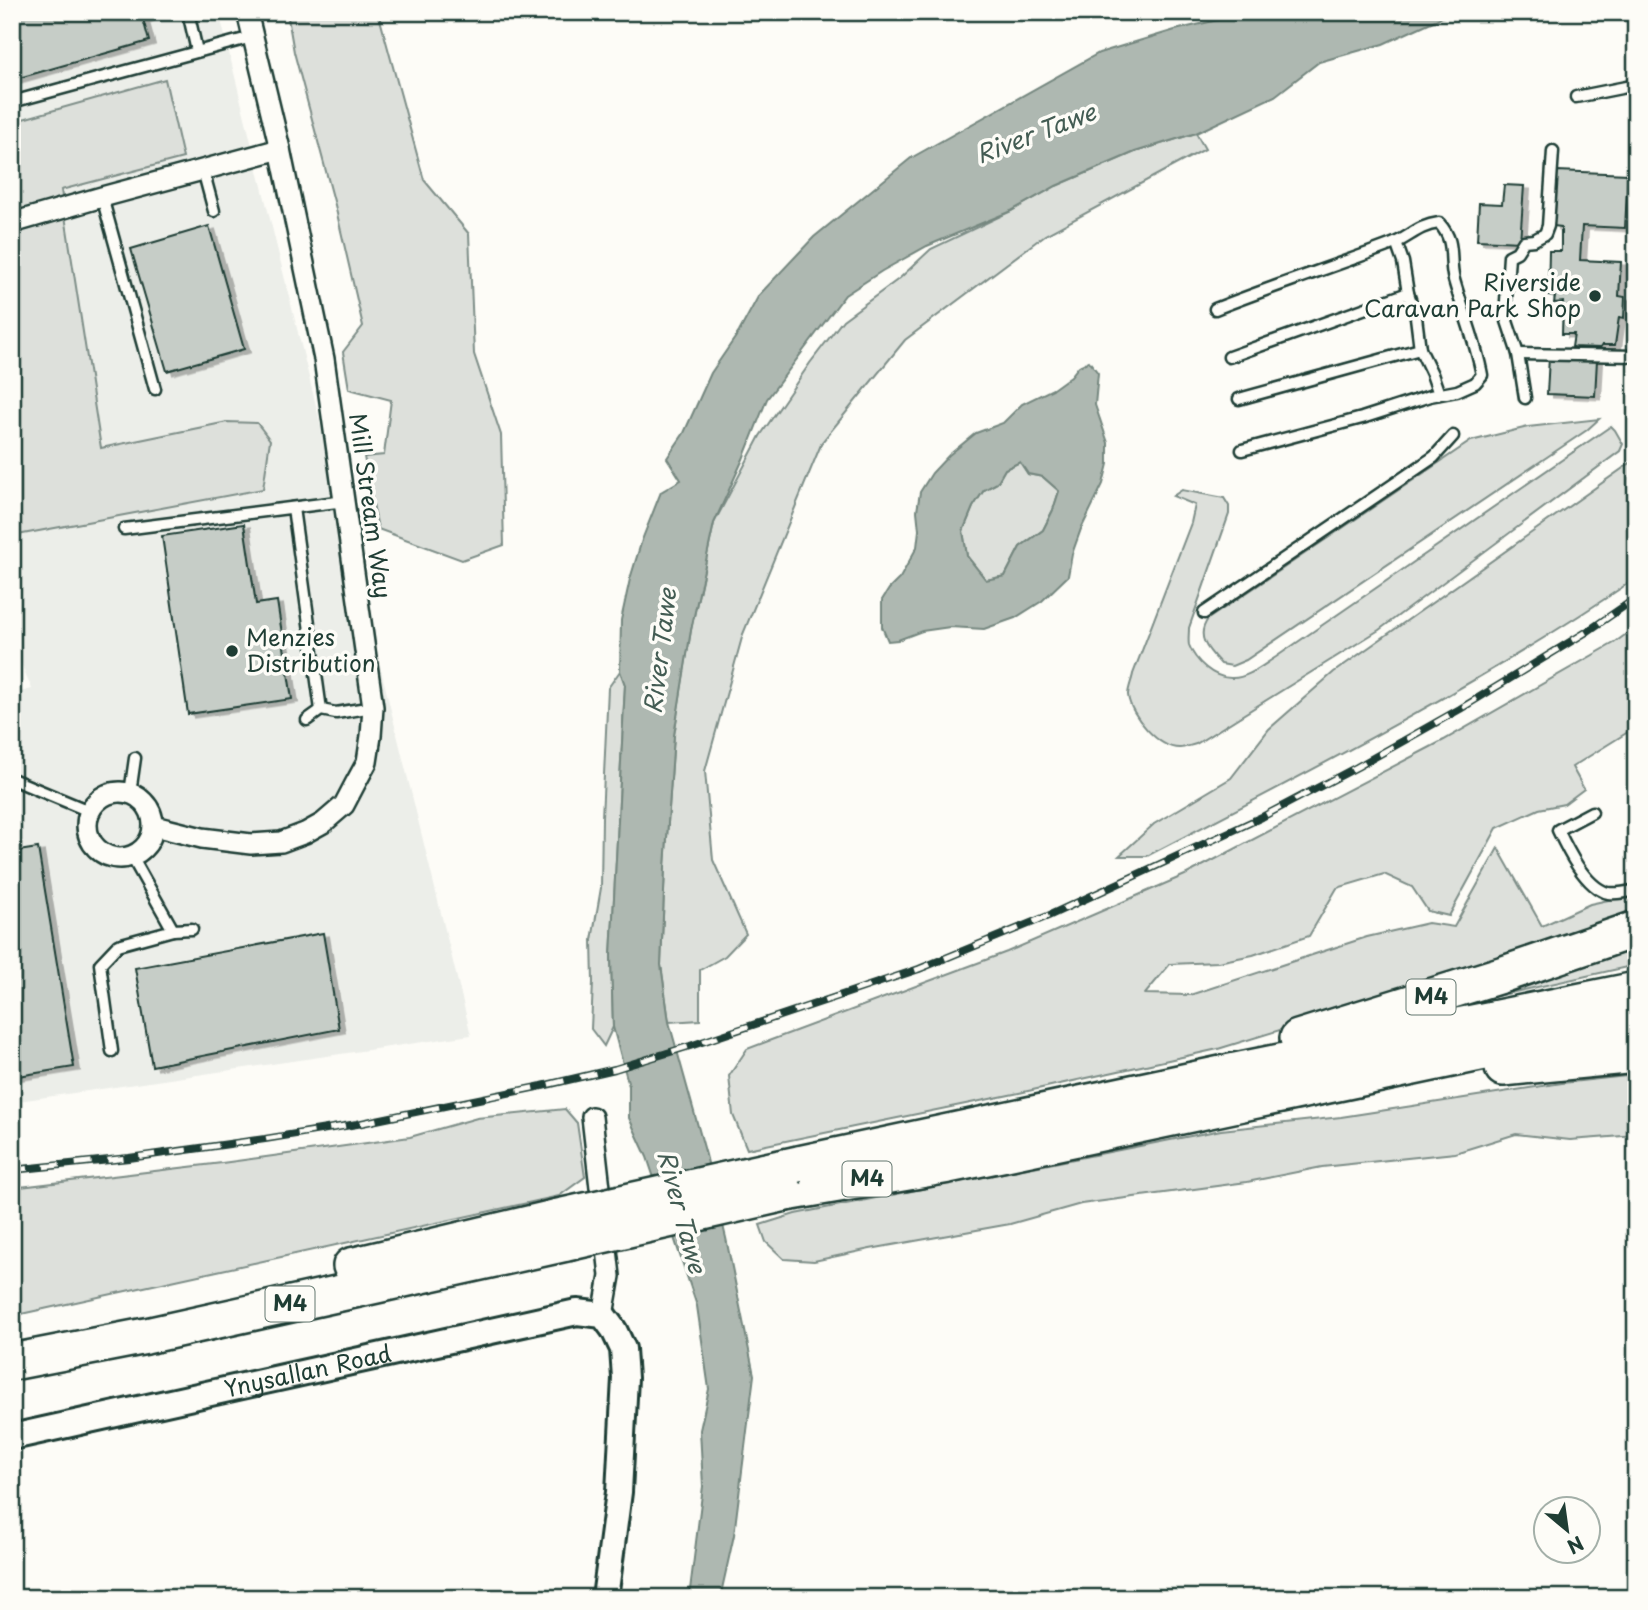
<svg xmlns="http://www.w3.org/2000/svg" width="1648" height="1610" font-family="'Playpen Sans',sans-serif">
<defs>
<filter id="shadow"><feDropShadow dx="6" dy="3.5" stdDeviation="0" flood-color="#0004"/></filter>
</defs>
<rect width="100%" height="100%" fill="#fdfcf7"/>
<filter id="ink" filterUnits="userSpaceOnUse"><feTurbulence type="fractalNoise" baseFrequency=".0143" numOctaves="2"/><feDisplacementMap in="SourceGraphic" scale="14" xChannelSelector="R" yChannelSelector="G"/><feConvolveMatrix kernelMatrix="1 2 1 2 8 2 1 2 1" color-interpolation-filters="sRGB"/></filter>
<g filter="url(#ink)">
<polygon fill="#eceee9" points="12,12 219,12 471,1035 12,1102 12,694 32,689 12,642"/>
<g fill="#dde0db" stroke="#7e8e88" stroke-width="2">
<polygon points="287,12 378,12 424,180 469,234 474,354 501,435 504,545 462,560 378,529 364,457 384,455 391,400 349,389 343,352 363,326 335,205 294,52"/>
<polygon points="165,79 183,158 61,190 101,448 227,422 257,423 270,440 263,489 12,536 12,122"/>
<polygon points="1196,133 1205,149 1045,235 905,340 822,442 743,634 705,771 713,860 746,934 725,956 700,970 700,1020 669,1022 661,965 665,867 674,735 683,678 691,630 714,523 760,436 810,363 843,320 900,278 931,249 1011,211 1056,186 1135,152"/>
<path d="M1599,419L1587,430L1246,660L1232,666L1221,664C1208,650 1195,637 1208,619L1471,441L1528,427Z"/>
<path d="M1611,426L1615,430L1623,444L1620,451L1379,630L1196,744C1191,745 1184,748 1180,748C1159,749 1130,715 1128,695C1128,689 1132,680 1133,674L1191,523L1195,505L1173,496L1182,490L1224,498L1229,506V514L1189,628C1189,634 1188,640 1189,645C1195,661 1213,678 1231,678C1247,679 1263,665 1276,657Z"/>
<path d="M1636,459V578C1481,684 1313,770 1147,856H1119L1154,824L1231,778L1269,729L1334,672Z"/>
<polygon points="1020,462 1028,474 1043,477 1059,491 1053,510 1043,530 1020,547 1005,576 986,580 967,556 963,531 973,507 984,490 997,483 1005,469"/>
<polygon points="1636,627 1636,727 1572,767 1584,789 1564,804 1539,809 1497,828 1449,916 1428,911 1412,887 1384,874 1337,888 1309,936 1253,955 1218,962 1170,964 1145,994 1190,995 1367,937 1428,923 1454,927 1498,848 1542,926 1590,904 1636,894 1636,919 1616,927 1218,1049 1019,1093 747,1149 733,1115 729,1076 747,1049 1007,952 1185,875 1444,740 1614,643"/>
<polygon points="620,671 625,684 611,956 613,1027 604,1046 591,1029 593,982 592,940 601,888 602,818 608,688"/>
<polygon points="1636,940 1636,965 1474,1001"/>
<polygon points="1636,1075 1636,1135 1570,1140 1516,1134 1455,1153 1322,1167 1247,1182 1081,1204 1010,1224 870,1249 814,1261 784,1259 766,1242 760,1225 795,1214 1221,1130 1341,1117 1562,1083"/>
<polygon points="565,1109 577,1123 585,1177 559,1196 12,1316 12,1188 222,1163 410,1137 477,1118"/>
</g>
<g fill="#aeb8b1" stroke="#75877f" stroke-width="2" fill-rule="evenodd">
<polygon points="1252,12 1453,12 1383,44 1319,62 1275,96 1196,133 1135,152 1056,186 1011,211 927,246 882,271 845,295 767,399 743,459 714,523 691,630 674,735 665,867 661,965 669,1022 706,1155 726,1238 754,1375 734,1535 720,1598 689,1598 703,1486 700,1430 709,1389 697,1306 647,1157 629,1118 629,1086 613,1027 611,956 625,685 620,671 621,620 630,579 642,540 661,492 681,480 667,458 684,433 711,373 739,332 759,295 814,237 911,158 1099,53 1175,30"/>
<path d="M1089,361L1098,373L1095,405L1108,443V464L1103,484L1081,529L1072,554L1068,576L1042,601L1015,618L984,629L950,627L922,631L898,640L888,641L882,627V600L889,589L900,578L917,547L919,530L917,511L920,492L932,473L949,455L976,433L1003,423L1022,404L1053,389L1071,376L1079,366ZM1020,462L1028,474L1043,477L1059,491L1053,510L1043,530L1020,547L1005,576L986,580L967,556L963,531L973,507L984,490L997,483L1005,469Z"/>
</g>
<g fill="#c6cdc7" stroke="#1f3d34" stroke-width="2" filter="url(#shadow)">
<polygon points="12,12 147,12 149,17 143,19 149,41 12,80"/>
<polygon points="1557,171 1628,174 1625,228 1582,226 1580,260 1621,262 1619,296 1625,297 1624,318 1619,317 1615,345 1602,345 1600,348 1572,347 1574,334 1562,334 1563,302 1554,303 1555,297 1548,296 1549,251 1561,251 1561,227 1553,226"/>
<polygon points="1504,185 1524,186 1520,242 1477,240 1479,203 1502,204"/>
<polygon points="209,226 244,349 167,371 131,249"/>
<polygon points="1549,357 1597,360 1595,396 1547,394"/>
<polygon points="244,524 256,604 277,601 292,699 188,714 162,536"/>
<polygon points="38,848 74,1067 12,1077 12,852"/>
<polygon points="323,933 339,1029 152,1066 135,968"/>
</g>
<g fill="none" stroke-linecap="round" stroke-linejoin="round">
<defs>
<g id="service">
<polyline points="188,12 197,51"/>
<polyline points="1576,97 1636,85"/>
<polyline points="12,102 252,37"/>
<polyline points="203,170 214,211"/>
<polyline points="102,197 155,389"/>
<polyline points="1394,244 1397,245 1403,262 1408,293 1416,317 1420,349 1432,374 1439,394"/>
<path d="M1215,309C1273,286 1332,267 1390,245C1410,238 1416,226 1439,223C1457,243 1448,258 1454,280C1463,312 1476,342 1482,375L1475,383L1457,391L1430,396L1362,418L1242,450"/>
<polyline points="1518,354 1636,356"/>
<polyline points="1229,357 1408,293"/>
<polyline points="1525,398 1518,354 1507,321 1506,301 1509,256 1517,252 1524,241 1534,240 1545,234 1548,226 1553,151"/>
<polyline points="1239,399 1420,349"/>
<polyline points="293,508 321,710"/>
<polyline points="124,529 345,501"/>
<polyline points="1204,613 1434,457 1453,436"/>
<polyline points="307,720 321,710 336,713 373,707"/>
<polyline points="12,779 89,811"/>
<polyline points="130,793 135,758"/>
<path d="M1592,812L1558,830C1567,849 1585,887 1608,893C1616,894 1629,892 1636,890"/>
<polyline points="132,857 173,930"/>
<polyline points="112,1051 100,964 118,945 173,930 192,929"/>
</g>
<g id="minor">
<polyline points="12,223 102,197 280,149"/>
<circle cx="120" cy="825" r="33"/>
<polyline points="154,826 202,838 251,844 281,842 305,833 323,823 344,805 355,784 367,762 371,736 373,707 324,359 280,149 247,12"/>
<polyline points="592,1117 610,1276 603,1315"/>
</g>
<g id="tertiary">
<path id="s1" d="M12,1437L577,1312L603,1315L614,1330L623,1349L625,1378L619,1492L605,1598"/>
</g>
<g id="motorway">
<polyline points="1298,1038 1504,974 1636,929"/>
<polyline points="1503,1068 1636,1055"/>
<polyline points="798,1164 1230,1072 1636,990"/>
<polyline points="786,1193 949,1165 1636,1020"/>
<polyline points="351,1266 558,1217"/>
<polyline points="12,1362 146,1336 567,1243"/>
</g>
</defs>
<use href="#service" stroke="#1f3d34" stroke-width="15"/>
<use href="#minor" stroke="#1f3d34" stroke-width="24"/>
<use href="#tertiary" stroke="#1f3d34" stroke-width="30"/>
<use href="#motorway" stroke="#1f3d34" stroke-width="40"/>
<use href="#service" stroke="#fdfcf7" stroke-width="10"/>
<use href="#minor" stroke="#fdfcf7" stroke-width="19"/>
<use href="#tertiary" stroke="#fdfcf7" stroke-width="24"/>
<use href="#motorway" stroke="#fdfcf7" stroke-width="35"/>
<defs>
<polyline id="rail" points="12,1170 129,1158 265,1139 357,1124 542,1086 615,1069 690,1046 919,969 1048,916 1262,817 1357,767 1460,709 1588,631 1636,598"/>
</defs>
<use href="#rail" stroke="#1f3d34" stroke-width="8"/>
<use href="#rail" stroke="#fdfcf7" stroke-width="5" stroke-dasharray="16" stroke-linecap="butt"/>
<defs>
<g id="motorway-bridge">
<polyline points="558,1217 798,1164"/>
<polyline points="567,1243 786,1193"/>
</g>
</defs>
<use href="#motorway-bridge" stroke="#1f3d34" stroke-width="40" stroke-linecap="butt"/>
<use href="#motorway-bridge" stroke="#fdfcf7" stroke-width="35"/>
</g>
</g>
<g fill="#1f3d34" stroke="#fdfcf7" stroke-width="2.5">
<circle cx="1595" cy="296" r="7"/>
<circle cx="232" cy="651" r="7"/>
</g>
<g text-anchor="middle" stroke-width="7" stroke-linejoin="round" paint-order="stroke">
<g fill="#fdfcf7" stroke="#62766e" stroke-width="2">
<rect x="1406.5" y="979.5" width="49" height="35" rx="5"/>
<rect x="842.5" y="1161.5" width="49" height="35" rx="5"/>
<rect x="265.5" y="1286.5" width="49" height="35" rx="5"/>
</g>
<g font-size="21" font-weight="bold" fill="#1f3d34">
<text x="1431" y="1004">M4</text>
<text x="867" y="1186">M4</text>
<text x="290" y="1311">M4</text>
</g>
<g font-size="23" fill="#1f3d34" stroke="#fdfcf7" text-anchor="end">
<text x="1581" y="291">Riverside<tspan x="1581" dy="26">Caravan Park Shop</tspan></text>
<text x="246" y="646" text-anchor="start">Menzies<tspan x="246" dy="26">Distribution</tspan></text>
</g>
<g font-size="23" fill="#1f3d34" stroke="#fdfcf7">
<text transform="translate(370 506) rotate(82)" y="8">Mill Stream Way</text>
<text dy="8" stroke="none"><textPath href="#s1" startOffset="303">Ynysallan Road</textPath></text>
</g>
<g font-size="24" font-style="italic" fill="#435c53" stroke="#fdfcf7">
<text transform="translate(1036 134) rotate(-21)" y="8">River Tawe</text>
<text transform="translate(661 651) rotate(-83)" y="8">River Tawe</text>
<text transform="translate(681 1212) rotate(75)" y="8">River Tawe</text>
</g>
</g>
<rect width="1648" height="1610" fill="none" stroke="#fdfcf7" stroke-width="42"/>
<rect x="21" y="21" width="1606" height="1568" fill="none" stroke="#1f3d34" stroke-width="2.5" filter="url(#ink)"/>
<g transform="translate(1567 1530) rotate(151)"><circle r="33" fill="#fdfcf7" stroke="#a4b0a9" stroke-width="2"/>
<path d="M0-5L12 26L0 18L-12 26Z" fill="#1f3d34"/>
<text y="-10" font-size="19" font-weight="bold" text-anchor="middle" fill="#1f3d34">N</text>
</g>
</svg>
